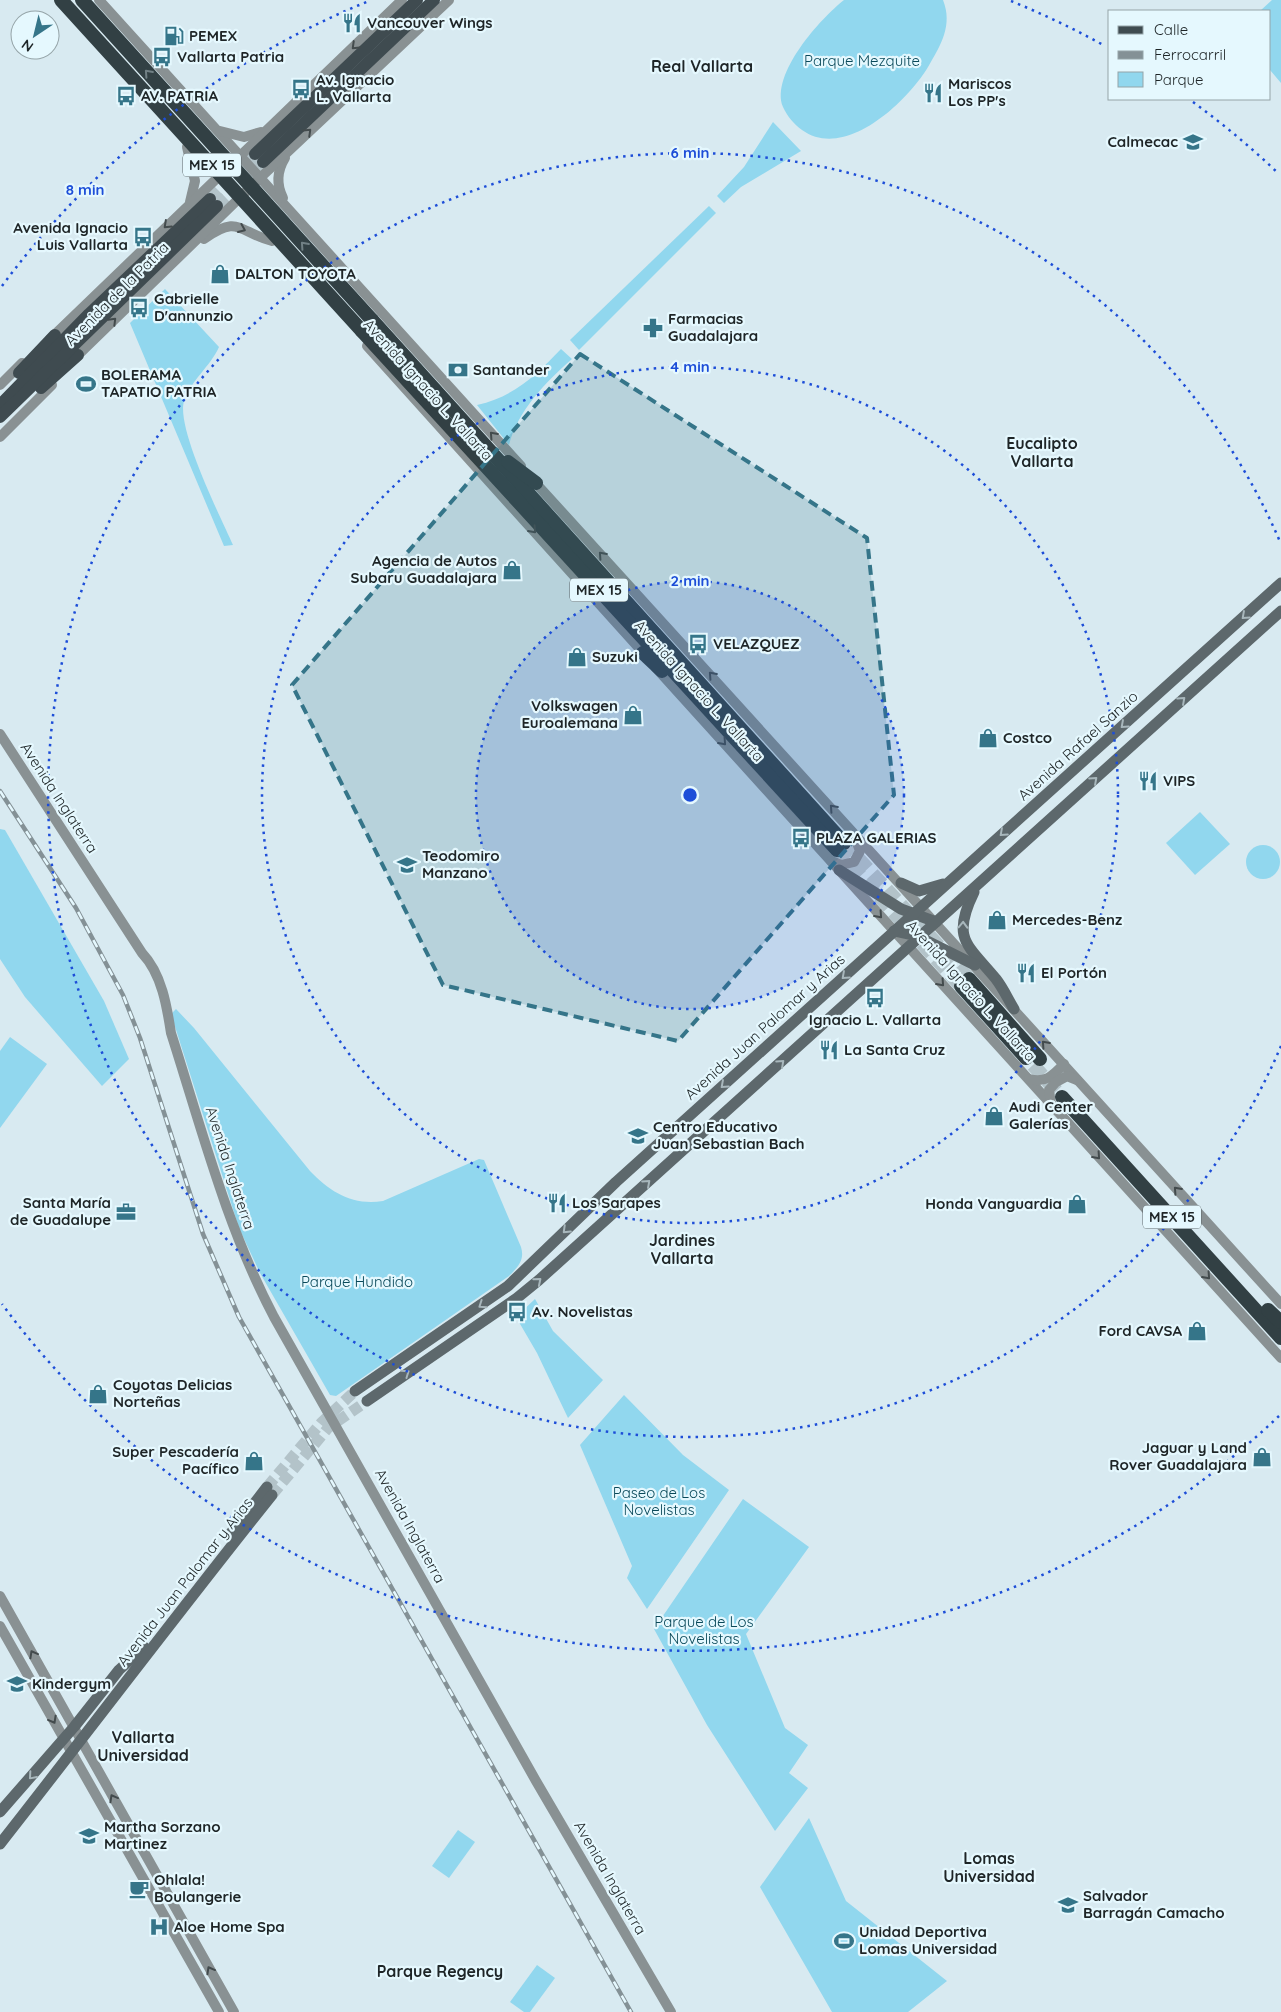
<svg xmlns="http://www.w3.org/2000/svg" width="1281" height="2012" font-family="Quicksand,sans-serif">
<rect width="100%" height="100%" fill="#d8eaf1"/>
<g fill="#91d7ee">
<path d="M844,0H943C953,25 941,45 928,67C907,102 845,161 802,130C794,124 787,116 783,107C770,74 821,18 844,0Z"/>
<polygon points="1272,0 1281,0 1281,83 1270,70 1270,11 1260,11"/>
<polygon points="773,122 801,151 741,187 724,203 717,196 744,167"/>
<polygon points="709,206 716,213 579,350 570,340"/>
<path d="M165,289L219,347C210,367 191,380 184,401C176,428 220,516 233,545L224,546L130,323Z"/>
<path d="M561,349L572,359C546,382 518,410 509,445L477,405C514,397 536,375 561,349Z"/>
<polygon points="1200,812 1230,844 1195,875 1166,843"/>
<polygon points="0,829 5,830 104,1001 129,1059 102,1086 25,997 0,959"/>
<circle cx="1263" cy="862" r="17"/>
<path d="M176,1009L194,1028L310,1171C330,1192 353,1206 383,1201L479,1159L484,1160L521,1247C525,1260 518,1267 509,1276L336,1396L330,1395L260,1273L239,1228L171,1014Z"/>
<polygon points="10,1037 47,1064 0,1128 0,1051"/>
<polygon points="535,1299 553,1331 603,1380 568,1418 537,1353 516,1317"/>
<polygon points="624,1395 683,1455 729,1490 647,1609 627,1578 632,1566 580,1445"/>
<polygon points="743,1499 809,1547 746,1634 785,1728 808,1745 789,1773 808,1788 775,1831 707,1725 654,1629"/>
<polygon points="809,1818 846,1901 947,1981 908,2012 832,2012 760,1887"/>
<polygon points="458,1830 475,1842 449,1878 432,1866"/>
<polygon points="537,1965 555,1978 530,2012 524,2012 510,2002"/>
</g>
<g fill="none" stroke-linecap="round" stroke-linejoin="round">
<g stroke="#b3c3c9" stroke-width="11" stroke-dasharray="11 5.5" stroke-linecap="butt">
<polyline points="267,1487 321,1423 355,1391"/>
<polyline points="272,1495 328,1428 367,1401"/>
</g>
<g stroke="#b3c3c9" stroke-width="12" stroke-dasharray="12 6" stroke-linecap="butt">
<polyline points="210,199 255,154"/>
<polyline points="217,206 263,162"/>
</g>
<g stroke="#b3c3c9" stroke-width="14" stroke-dasharray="14 7" stroke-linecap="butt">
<polyline points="844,843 969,979"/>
<polyline points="837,850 961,986"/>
<polyline points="1033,1065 1062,1097"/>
</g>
<g stroke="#899193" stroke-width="10">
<polyline points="99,0 521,466"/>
<polyline points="220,131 244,137 261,132"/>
<polyline points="187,147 195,181 190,202"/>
<path d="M283,198C276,184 277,171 285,158"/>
<path d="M204,239C239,214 238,232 272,241"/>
<polyline points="50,339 402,0"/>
<polyline points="367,346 647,657"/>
<polyline points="73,360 260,178 449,0"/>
<polyline points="0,385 22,363"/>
<polyline points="0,437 52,385"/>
<polyline points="532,479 1281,1304"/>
<polyline points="656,668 1281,1358"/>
<path d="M0,734L142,953C162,974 167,1007 171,1033C202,1130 227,1228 274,1317L536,1781L671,2012"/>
<polyline points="831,861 841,865 854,862 860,851 855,837"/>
<path d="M1029,1079C1045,1083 1052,1077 1064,1064"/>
<polyline points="1051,1104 1049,1090 1056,1082 1067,1076 1077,1080"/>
<polyline points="0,1596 234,2012"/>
<polyline points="0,1626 219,2012"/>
</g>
<g stroke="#5d686c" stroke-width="11">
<polyline points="839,870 901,909 936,922"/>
<polyline points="901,883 919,891 943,884"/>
<path d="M974,892C951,939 967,944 996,979C1003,988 1008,999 1014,1009"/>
<polyline points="894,931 917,936 975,965"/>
<polyline points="355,1391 508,1286 616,1182 1281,583"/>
<polyline points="367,1401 517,1298 539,1280 1281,611"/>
<polyline points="231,1533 267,1487"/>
<polyline points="0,1812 74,1727 119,1670 144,1647"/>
<path d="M0,1844C91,1728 180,1610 272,1495"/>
</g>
<g stroke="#3f4b50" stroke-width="12">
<polyline points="255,154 417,0"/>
<polyline points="263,162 434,0"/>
<polyline points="19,373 55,335"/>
<polyline points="41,388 78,355"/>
<polyline points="0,405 89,314 210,199"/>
<polyline points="0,417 217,206"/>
</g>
<g stroke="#324044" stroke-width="14">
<polyline points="372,320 844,843"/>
<polyline points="362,331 837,850"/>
<polyline points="508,462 536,483"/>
<polyline points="643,653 662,671"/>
<polyline points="969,979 1040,1059"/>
<polyline points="961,986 1026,1058"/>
<polyline points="1062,1097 1281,1338"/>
<polyline points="1268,1310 1281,1322"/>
</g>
<defs>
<polyline id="rail" points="0,791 76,908 123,995 140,1038 203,1234 239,1317 631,2012"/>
</defs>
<use href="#rail" stroke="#849196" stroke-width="4.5"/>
<use href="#rail" stroke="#e5f8fe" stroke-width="2.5" stroke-dasharray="8" stroke-linecap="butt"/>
<g stroke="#324044" stroke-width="14">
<polyline points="61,0 362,331"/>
<polyline points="82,0 372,320"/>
</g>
</g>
<defs><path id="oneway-chevron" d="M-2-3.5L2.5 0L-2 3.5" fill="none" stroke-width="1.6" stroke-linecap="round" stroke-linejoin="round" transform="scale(1.25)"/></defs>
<g stroke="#434b4d">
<use href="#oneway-chevron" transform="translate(355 46) rotate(136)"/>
<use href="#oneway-chevron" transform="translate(308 132) rotate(-44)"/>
<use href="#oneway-chevron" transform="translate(167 225) rotate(137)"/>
<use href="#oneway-chevron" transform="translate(242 229) rotate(23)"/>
<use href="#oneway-chevron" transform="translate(113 321) rotate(-45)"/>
<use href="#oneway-chevron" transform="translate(493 435) rotate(-132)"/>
<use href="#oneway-chevron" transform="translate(533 530) rotate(48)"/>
<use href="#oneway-chevron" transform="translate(602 555) rotate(-132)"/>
<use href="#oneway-chevron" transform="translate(712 675) rotate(-132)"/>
<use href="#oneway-chevron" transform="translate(723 742) rotate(48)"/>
<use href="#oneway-chevron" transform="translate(833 808) rotate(-132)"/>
<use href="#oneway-chevron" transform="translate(879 915) rotate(48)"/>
<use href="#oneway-chevron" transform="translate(941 983) rotate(48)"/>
<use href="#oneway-chevron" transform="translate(1045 1044) rotate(-132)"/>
<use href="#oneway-chevron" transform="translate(1097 1156) rotate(48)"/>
<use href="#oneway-chevron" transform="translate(1177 1190) rotate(-132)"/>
<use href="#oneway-chevron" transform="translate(1207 1276) rotate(48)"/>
<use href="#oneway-chevron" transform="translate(33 1654) rotate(-119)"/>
<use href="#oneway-chevron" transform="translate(53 1720) rotate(61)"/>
<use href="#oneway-chevron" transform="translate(113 1798) rotate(-119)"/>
<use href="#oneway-chevron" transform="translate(210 1970) rotate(-119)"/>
</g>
<g stroke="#718085">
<use href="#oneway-chevron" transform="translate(148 73) rotate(-132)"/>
<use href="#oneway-chevron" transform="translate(304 245) rotate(-132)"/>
</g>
<g stroke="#a8b7bc">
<use href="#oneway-chevron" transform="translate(1245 616) rotate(138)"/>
<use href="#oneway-chevron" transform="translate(1182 700) rotate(-42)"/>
<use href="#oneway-chevron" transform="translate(1124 725) rotate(138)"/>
<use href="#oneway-chevron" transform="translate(1094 780) rotate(-42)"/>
<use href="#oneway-chevron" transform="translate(1003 833) rotate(138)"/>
<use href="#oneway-chevron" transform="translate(963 925) rotate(-88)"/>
<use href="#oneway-chevron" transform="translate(845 976) rotate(138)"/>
<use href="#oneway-chevron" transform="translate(781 1063) rotate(-42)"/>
<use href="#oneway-chevron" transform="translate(724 1085) rotate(138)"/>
<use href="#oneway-chevron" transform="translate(647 1183) rotate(-42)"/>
<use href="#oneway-chevron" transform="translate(566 1230) rotate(136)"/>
<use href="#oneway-chevron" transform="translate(538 1281) rotate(-40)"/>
<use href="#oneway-chevron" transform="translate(482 1305) rotate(146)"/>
<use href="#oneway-chevron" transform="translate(406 1373) rotate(-35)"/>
<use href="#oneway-chevron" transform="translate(32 1776) rotate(131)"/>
</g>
<path fill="#357589" fill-opacity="0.2" stroke="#357589" stroke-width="4" stroke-dasharray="10 6" stroke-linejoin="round" d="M580,354L867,538L894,795L678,1041L443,985L292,685Z"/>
<circle cx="690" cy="795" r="214" fill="#1d4ed8" fill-opacity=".12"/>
<g fill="none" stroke="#1d4ed8" stroke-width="2.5" stroke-dasharray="2.5 5">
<circle cx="690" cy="795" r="214"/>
<circle cx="690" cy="795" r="428"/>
<path d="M1281 1046A642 642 0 1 1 1281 544"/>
<path d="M1279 1416A856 856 0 0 1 2 1304M2 286A856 856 0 0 1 369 1M1011 1A856 856 0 0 1 1105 46M1193 102A856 856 0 0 1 1279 174"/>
</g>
<defs>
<symbol id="restaurant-bare" viewBox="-9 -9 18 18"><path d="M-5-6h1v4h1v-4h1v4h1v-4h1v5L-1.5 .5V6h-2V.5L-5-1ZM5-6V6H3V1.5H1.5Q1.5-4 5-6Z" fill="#357589" stroke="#e5f8fe" stroke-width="2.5" paint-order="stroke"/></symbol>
<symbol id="fuel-bare" viewBox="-9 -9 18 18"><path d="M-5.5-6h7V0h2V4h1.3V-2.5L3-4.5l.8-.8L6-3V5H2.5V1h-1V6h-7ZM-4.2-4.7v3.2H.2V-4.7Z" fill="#357589" stroke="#e5f8fe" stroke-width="2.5" paint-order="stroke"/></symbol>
<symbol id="bus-bare" viewBox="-9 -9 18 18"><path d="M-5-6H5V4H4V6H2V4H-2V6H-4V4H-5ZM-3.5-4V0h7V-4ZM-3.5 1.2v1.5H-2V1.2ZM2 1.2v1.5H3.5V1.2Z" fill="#357589" stroke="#e5f8fe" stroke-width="2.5" paint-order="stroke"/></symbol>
<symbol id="school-bare" viewBox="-9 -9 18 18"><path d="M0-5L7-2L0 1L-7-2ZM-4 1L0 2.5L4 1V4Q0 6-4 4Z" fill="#357589" stroke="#e5f8fe" stroke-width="2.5" paint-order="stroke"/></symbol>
<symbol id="shop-bare" viewBox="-9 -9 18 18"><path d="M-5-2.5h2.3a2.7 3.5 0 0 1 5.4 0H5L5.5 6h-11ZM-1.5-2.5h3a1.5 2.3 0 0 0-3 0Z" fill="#357589" stroke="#e5f8fe" stroke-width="2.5" paint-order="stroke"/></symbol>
<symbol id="pharmacy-bare" viewBox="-9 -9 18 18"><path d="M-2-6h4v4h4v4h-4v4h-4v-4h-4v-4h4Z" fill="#357589" stroke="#e5f8fe" stroke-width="2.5" paint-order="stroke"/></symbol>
<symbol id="bank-bare" viewBox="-9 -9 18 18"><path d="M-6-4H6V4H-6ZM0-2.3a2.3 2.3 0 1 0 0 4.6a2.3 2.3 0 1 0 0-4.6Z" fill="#357589" stroke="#e5f8fe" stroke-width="2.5" paint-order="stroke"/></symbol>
<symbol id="stadium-bare" viewBox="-9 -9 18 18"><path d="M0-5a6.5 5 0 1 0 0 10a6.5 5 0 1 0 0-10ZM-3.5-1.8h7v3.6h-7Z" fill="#357589" stroke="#e5f8fe" stroke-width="2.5" paint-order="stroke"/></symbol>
<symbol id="office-bare" viewBox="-9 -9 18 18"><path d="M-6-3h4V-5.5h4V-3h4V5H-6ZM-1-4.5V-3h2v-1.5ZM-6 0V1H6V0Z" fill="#357589" stroke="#e5f8fe" stroke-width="2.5" paint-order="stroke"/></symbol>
<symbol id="cafe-bare" viewBox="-9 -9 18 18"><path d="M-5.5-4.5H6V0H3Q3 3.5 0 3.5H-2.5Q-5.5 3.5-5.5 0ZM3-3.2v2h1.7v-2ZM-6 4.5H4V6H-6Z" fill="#357589" stroke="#e5f8fe" stroke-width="2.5" paint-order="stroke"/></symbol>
<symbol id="hospital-bare" viewBox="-9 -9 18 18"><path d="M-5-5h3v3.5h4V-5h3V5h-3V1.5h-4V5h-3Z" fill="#357589" stroke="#e5f8fe" stroke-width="2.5" paint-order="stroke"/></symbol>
</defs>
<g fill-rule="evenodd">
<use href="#restaurant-bare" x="338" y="9" width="28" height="28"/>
<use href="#fuel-bare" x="160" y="22" width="28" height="28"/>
<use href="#bus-bare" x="148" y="43" width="28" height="28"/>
<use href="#bus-bare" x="287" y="75" width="28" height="28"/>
<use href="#restaurant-bare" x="919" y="79" width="28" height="28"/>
<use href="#bus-bare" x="112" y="82" width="28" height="28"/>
<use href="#school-bare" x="1179" y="128" width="28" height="28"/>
<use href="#bus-bare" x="129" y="223" width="28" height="28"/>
<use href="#shop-bare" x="206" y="260" width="28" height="28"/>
<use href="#bus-bare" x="125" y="294" width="28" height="28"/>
<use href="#pharmacy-bare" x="639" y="314" width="28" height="28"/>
<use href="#bank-bare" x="444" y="356" width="28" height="28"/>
<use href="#stadium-bare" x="72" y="370" width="28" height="28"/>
<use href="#shop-bare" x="498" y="556" width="28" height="28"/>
<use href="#bus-bare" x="684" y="630" width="28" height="28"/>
<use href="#shop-bare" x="563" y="643" width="28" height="28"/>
<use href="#shop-bare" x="619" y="701" width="28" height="28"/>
<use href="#shop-bare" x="974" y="724" width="28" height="28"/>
<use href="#restaurant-bare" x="1134" y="767" width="28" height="28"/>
<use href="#bus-bare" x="787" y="824" width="28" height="28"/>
<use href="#school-bare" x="393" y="851" width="28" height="28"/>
<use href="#shop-bare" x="983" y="906" width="28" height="28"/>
<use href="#restaurant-bare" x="1012" y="959" width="28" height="28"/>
<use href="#bus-bare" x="861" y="984" width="28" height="28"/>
<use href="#restaurant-bare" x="815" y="1036" width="28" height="28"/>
<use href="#shop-bare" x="980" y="1102" width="28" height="28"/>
<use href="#school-bare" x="624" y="1122" width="28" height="28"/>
<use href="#restaurant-bare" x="543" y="1189" width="28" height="28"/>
<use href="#shop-bare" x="1063" y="1190" width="28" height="28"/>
<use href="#office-bare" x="112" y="1198" width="28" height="28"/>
<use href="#bus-bare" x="503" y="1298" width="28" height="28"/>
<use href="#shop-bare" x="1183" y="1317" width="28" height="28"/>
<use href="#shop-bare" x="84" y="1380" width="28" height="28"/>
<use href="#shop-bare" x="1248" y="1443" width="28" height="28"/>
<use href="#shop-bare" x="240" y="1447" width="28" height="28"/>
<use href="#school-bare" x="3" y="1670" width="28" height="28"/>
<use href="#school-bare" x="75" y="1822" width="28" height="28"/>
<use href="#cafe-bare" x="125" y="1875" width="28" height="28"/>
<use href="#school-bare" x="1054" y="1891" width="28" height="28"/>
<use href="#hospital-bare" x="145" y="1913" width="28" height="28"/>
<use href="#stadium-bare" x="830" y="1927" width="28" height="28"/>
</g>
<g text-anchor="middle" stroke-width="4.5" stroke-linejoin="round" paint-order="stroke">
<g fill="#e5f8fe" stroke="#5a6468" stroke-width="1">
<rect x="183" y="153.5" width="58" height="23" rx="4"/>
<rect x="570" y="578.5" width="58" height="23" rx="4"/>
<rect x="1143" y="1205.5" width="58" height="23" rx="4"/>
</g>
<g font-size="14" font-weight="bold" fill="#1e2527">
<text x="212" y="170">MEX 15</text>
<text x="599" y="595">MEX 15</text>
<text x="1172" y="1222">MEX 15</text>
</g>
<g font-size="15" font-weight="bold" fill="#1e2527" stroke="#e5f8fe" text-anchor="start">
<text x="367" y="28">Vancouver Wings</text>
<text x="189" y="41">PEMEX</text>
<text x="177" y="62">Vallarta Patria</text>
<text x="316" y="85">Av. Ignacio<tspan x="316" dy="17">L. Vallarta</tspan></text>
<text x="948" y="89">Mariscos<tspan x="948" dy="17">Los PP's</tspan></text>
<text x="141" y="101">AV. PATRIA</text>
<text x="1178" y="147" text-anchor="end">Calmecac</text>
<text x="128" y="233" text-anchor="end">Avenida Ignacio<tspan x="128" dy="17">Luis Vallarta</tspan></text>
<text x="235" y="279">DALTON TOYOTA</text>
<text x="154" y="304">Gabrielle<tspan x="154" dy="17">D'annunzio</tspan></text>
<text x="668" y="324">Farmacias<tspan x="668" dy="17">Guadalajara</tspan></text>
<text x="473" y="375">Santander</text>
<text x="101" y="380">BOLERAMA<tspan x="101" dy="17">TAPATIO PATRIA</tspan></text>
<text x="497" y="566" text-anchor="end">Agencia de Autos<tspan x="497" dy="17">Subaru Guadalajara</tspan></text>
<text x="713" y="649">VELAZQUEZ</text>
<text x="592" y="662">Suzuki</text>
<text x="618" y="711" text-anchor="end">Volkswagen<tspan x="618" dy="17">Euroalemana</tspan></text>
<text x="1003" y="743">Costco</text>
<text x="1163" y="786">VIPS</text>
<text x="816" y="843">PLAZA GALERIAS</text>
<text x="422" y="861">Teodomiro<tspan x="422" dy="17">Manzano</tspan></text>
<text x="1012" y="925">Mercedes-Benz</text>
<text x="1041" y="978">El Portón</text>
<text x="875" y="1025" text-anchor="middle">Ignacio L. Vallarta</text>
<text x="844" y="1055">La Santa Cruz</text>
<text x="1009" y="1112">Audi Center<tspan x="1009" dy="17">Galerías</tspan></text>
<text x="653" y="1132">Centro Educativo<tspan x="653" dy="17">Juan Sebastian Bach</tspan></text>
<text x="111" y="1208" text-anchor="end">Santa María<tspan x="111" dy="17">de Guadalupe</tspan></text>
<text x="572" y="1208">Los Sarapes</text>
<text x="1062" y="1209" text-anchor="end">Honda Vanguardia</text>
<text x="532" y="1317">Av. Novelistas</text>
<text x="1182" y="1336" text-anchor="end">Ford CAVSA</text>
<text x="113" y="1390">Coyotas Delicias<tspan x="113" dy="17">Norteñas</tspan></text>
<text x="1247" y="1453" text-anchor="end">Jaguar y Land<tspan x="1247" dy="17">Rover Guadalajara</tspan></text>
<text x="239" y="1457" text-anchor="end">Super Pescadería<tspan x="239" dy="17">Pacífico</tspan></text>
<text x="32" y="1689">Kindergym</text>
<text x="104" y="1832">Martha Sorzano<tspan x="104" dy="17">Martinez</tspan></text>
<text x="154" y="1885">Ohlala!<tspan x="154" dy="17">Boulangerie</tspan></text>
<text x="1083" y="1901">Salvador<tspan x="1083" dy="17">Barragán Camacho</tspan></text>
<text x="174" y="1932">Aloe Home Spa</text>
<text x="859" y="1937">Unidad Deportiva<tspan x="859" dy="17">Lomas Universidad</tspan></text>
</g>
<g font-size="15" fill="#09495a" stroke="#e5f8fe">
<text x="862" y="66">Parque Mezquite</text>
<text x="357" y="1287">Parque Hundido</text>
<text x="659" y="1498">Paseo de Los<tspan x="659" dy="17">Novelistas</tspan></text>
<text x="704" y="1627">Parque de Los<tspan x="704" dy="17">Novelistas</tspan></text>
</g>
<g font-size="15" fill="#1e2527" stroke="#e5f8fe">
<text transform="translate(117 294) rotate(-45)" y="5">Avenida de la Patria</text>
<text transform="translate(428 390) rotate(48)" y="5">Avenida Ignacio L. Vallarta</text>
<text transform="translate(699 691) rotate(48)" y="5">Avenida Ignacio L. Vallarta</text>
<text transform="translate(1078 746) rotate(-42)" y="5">Avenida Rafael Sanzio</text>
<text transform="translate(59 798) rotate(57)" y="5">Avenida Inglaterra</text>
<text transform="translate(971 991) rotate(48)" y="5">Avenida Ignacio L. Vallarta</text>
<text transform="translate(765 1027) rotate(-42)" y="5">Avenida Juan Palomar y Arias</text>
<text transform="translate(230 1168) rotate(72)" y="5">Avenida Inglaterra</text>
<text transform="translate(410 1526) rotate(61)" y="5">Avenida Inglaterra</text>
<text transform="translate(185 1582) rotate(-52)" y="5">Avenida Juan Palomar y Arias</text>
<text transform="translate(610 1878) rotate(60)" y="5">Avenida Inglaterra</text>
</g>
<g font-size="16" font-weight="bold" fill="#1e2527" stroke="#e5f8fe">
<text x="702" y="72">Real Vallarta</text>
<text x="1042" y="449">Eucalipto<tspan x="1042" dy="18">Vallarta</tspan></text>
<text x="682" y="1246">Jardines<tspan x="682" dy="18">Vallarta</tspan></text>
<text x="143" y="1743">Vallarta<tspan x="143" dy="18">Universidad</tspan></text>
<text x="989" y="1864">Lomas<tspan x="989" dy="18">Universidad</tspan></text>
<text x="440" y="1977">Parque Regency</text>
</g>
</g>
<circle cx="690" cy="795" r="8" fill="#1d4ed8" stroke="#e5f8fe" stroke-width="2.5"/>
<g font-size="15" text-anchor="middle" font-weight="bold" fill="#1d4ed8" stroke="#e5f8fe" stroke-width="4.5" stroke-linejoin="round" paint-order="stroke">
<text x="690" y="158">6 min</text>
<text x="85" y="195">8 min</text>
<text x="690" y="372">4 min</text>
<text x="690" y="586">2 min</text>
</g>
<rect x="1108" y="10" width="162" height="90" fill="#e5f8fe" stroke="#95a4a8"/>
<rect x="1118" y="26" width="25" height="8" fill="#3f4b50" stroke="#95a4a8"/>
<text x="1154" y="35" font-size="15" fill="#1e2527">Calle</text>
<rect x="1118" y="51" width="25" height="8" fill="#849196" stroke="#95a4a8"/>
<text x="1154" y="60" font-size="15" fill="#1e2527">Ferrocarril</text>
<rect x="1118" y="72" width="25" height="15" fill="#91d7ee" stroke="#95a4a8"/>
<text x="1154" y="85" font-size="15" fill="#1e2527">Parque</text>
<g transform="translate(35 35) rotate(215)"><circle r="24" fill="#e5f8fe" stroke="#95a4a8"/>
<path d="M0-4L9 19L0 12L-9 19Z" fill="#357589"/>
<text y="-8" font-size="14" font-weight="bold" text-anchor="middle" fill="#1e2527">N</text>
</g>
</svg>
